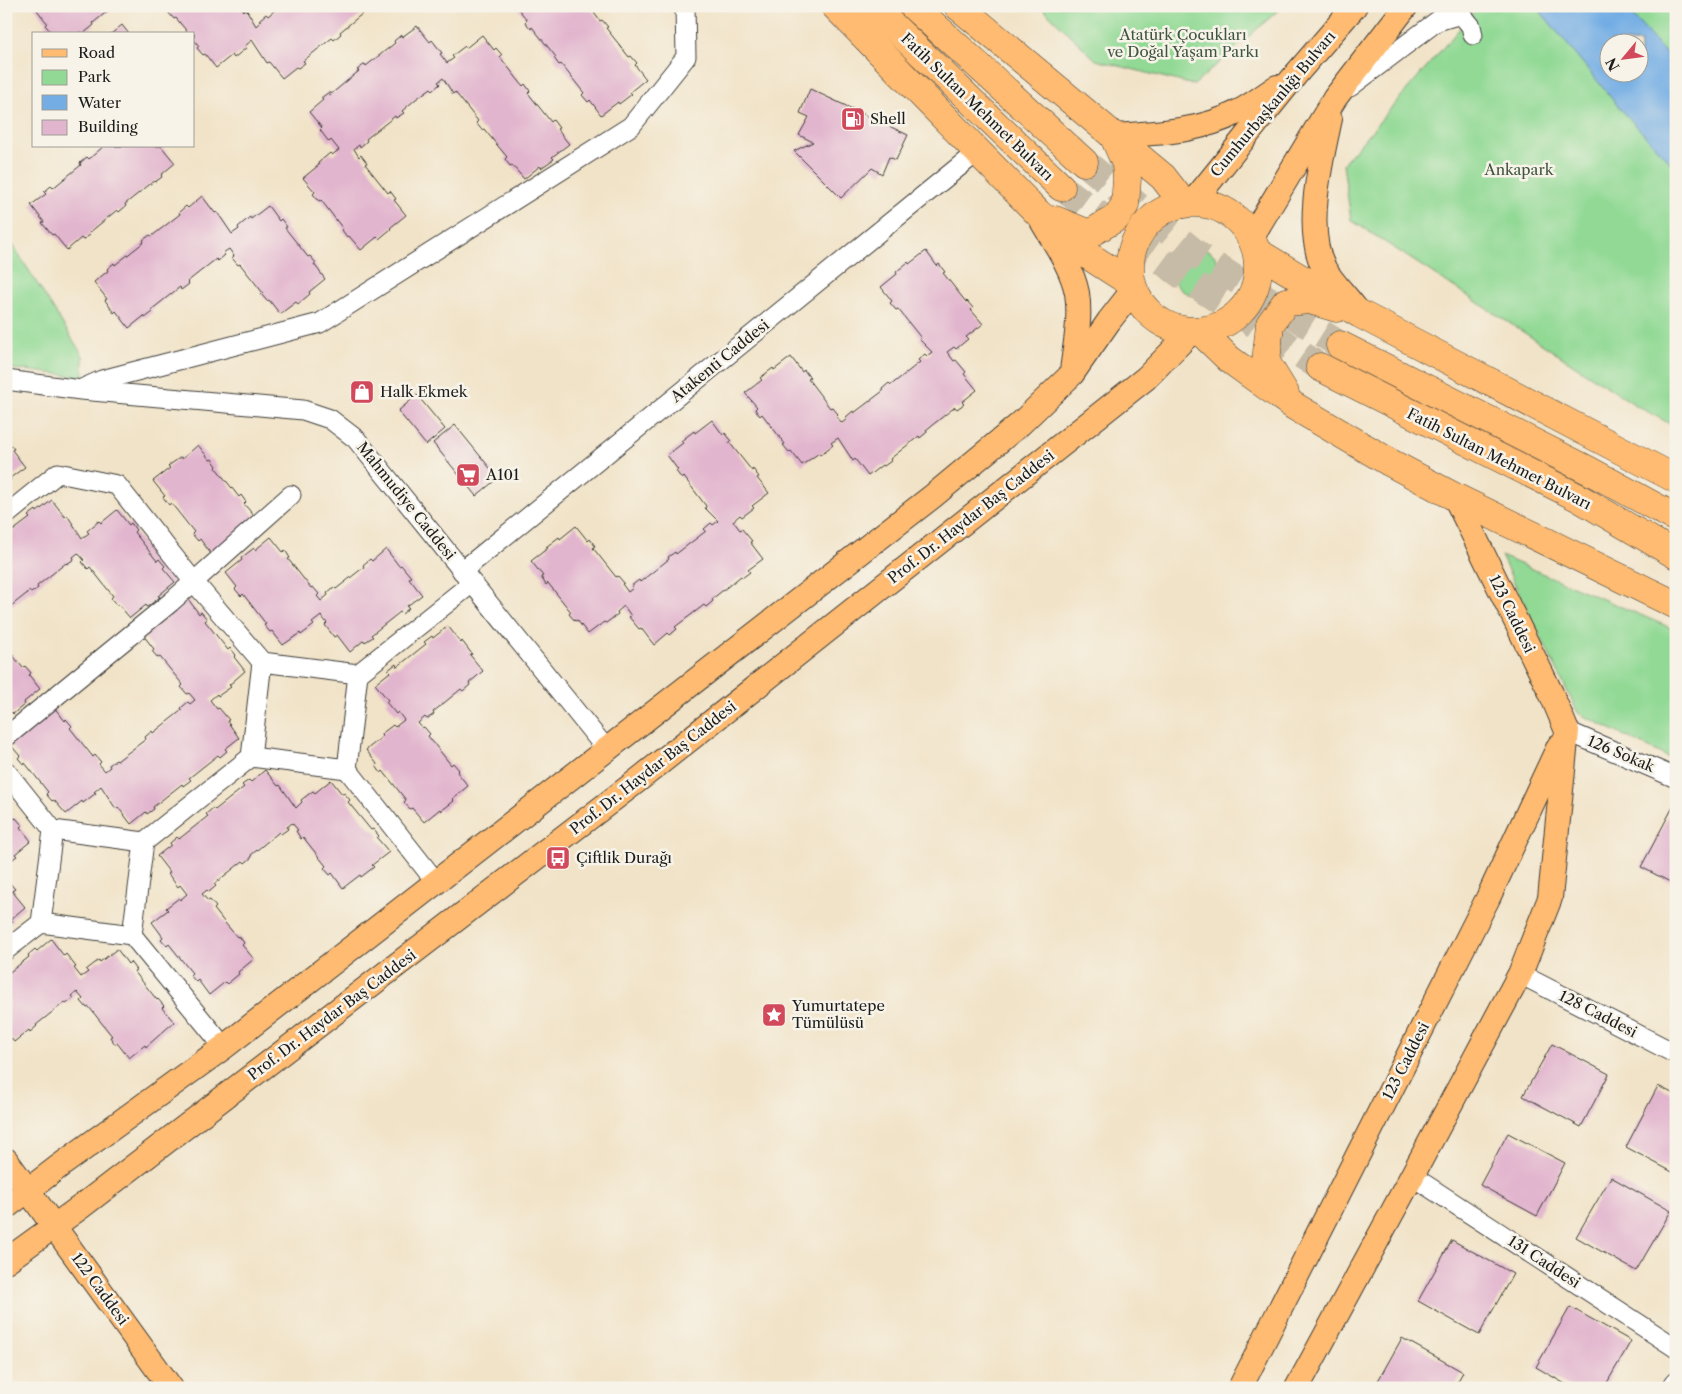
<svg xmlns="http://www.w3.org/2000/svg" width="1682" height="1394" font-family="'Libre Caslon Text',serif">
<rect width="100%" height="100%" fill="#f7f3e8"/>
<filter id="ink" filterUnits="userSpaceOnUse"><feTurbulence type="fractalNoise" baseFrequency=".02" numOctaves="2"/><feDisplacementMap in="SourceGraphic" scale="10" xChannelSelector="R" yChannelSelector="G"/><feConvolveMatrix kernelMatrix="1 2 1 2 8 2 1 2 1" color-interpolation-filters="sRGB"/></filter>
<filter id="wash" filterUnits="userSpaceOnUse"><feTurbulence type="fractalNoise" baseFrequency=".0096" numOctaves="4" result="noise"/><feDisplacementMap in="SourceGraphic" scale="20" xChannelSelector="R" yChannelSelector="G"/><feGaussianBlur stdDeviation="1.12" result="paint"/><feColorMatrix in="noise" values="0 0 0 0 0 0 0 0 0 0 0 0 0 0 0 0 0 1.4 0 .05"/><feComposite in="paint" operator="in"/></filter>
<g filter="url(#wash)">
<rect width="100%" height="100%" fill="#f1e3c8"/>
<g fill="#91d994" stroke="#567a58" fill-rule="evenodd">
<polygon points="1040,6 1283,6 1194,85 1096,60"/>
<path d="M1479,6H1676V427L1637,406L1351,220L1343,164ZM1610,42H1640V72H1610Z"/>
<polygon points="6,234 83,356 83,377 6,368"/>
<circle cx="1196" cy="271" r="24"/>
<polygon points="1501,556 1676,630 1676,761 1578,713"/>
</g>
<path fill="#73ade4" stroke="#486480" fill-rule="evenodd" d="M1536,6H1624L1676,65V169L1617,105ZM1610,42H1640V72H1610Z"/>
<g id="blocks">
<g fill="#e2b5ce">
<polygon points="34,6 106,6 109,10 93,23 94,25 83,34 80,32 79,34 55,34 53,31 51,32 45,25 47,23"/>
<polygon points="167,6 240,6 244,11 246,9 256,26 261,21 259,20 266,14 268,16 280,6 376,6 370,11 368,9 340,32 341,34 334,40 332,38 303,61 305,63 298,68 296,67 282,78 269,62 267,63 252,40 245,46 246,48 234,58 232,55 216,68 205,54 203,55 197,48 199,46 194,40 194,34 189,34 176,18 174,19 168,12 170,10"/>
<polygon points="516,6 589,6 600,21 602,20 608,27 606,28 629,57 631,56 637,63 635,65 646,79 630,92 632,94 619,104 618,102 601,115 590,100 588,102 582,95 584,93 561,64 559,65 554,58 556,57 532,27 531,29 525,22 527,20"/>
<polygon points="122,25 129,34 111,34"/>
<polygon points="417,26 430,42 432,40 442,53 440,54 447,63 454,58 452,56 465,46 466,48 482,35 494,50 496,48 502,55 500,57 523,86 525,84 530,91 528,93 551,122 553,120 559,128 557,129 569,144 552,157 554,159 541,168 540,166 524,179 512,165 510,166 505,159 507,157 484,129 482,130 476,123 478,121 455,92 453,94 443,78 438,82 440,84 433,90 431,88 416,99 402,111 404,113 396,118 395,116 366,139 367,141 360,147 359,145 354,149 359,157 361,155 367,163 365,164 388,193 390,191 396,199 394,200 406,215 390,228 391,229 379,239 377,237 361,250 349,236 347,237 342,230 343,229 321,200 319,201 313,194 315,192 303,178 319,165 318,163 330,153 332,155 339,150 331,140 329,142 320,130 322,128 309,112 323,100 321,98 329,92 330,95 359,71 357,70 365,64 366,66 395,43 394,41 401,35 402,37"/>
<polygon points="810,89 908,135 896,160 889,157 882,174 872,168 841,198 794,151 813,142 799,135 809,117 800,113"/>
<polygon points="104,146 161,146 175,163 161,175 162,177 155,182 154,181 125,204 126,206 119,212 117,210 89,233 90,235 83,240 81,238 67,250 54,234 52,235 42,223 44,222 31,205 46,194 44,192 51,186 53,188 81,165 80,163 87,157 89,159"/>
<polygon points="202,196 215,213 217,212 232,234 239,229 238,227 250,217 251,219 268,206 279,221 281,219 287,227 285,228 308,257 310,256 316,263 314,264 325,279 309,292 310,294 298,304 296,302 280,314 269,300 267,301 261,294 263,293 240,264 238,265 232,258 234,256 229,249 223,253 225,255 218,261 216,259 187,282 189,284 181,290 180,287 151,310 153,312 145,318 144,316 129,328 116,311 114,313 105,300 107,299 94,282 108,271 107,269 114,263 115,265 144,242 143,240 150,235 152,236 180,214 179,212 186,206 188,208"/>
<polygon points="926,251 937,266 939,264 945,272 943,273 966,302 967,301 973,308 971,310 983,324 966,337 968,339 956,349 954,347 947,352 954,361 956,360 966,372 964,374 977,390 962,402 964,404 957,409 955,407 926,430 927,432 920,438 919,436 890,459 891,461 884,466 882,465 868,476 855,459 853,461 838,438 831,443 833,445 820,455 819,453 802,465 791,451 789,452 783,445 785,444 762,414 760,416 755,409 757,407 745,393 762,380 760,378 773,368 774,370 791,357 802,372 804,370 810,378 808,379 830,408 832,407 838,414 836,416 842,423 847,419 846,417 853,411 854,413 883,391 882,389 889,383 891,385 905,374 920,362 918,360 925,354 927,356 932,352 919,339 921,338 898,309 896,310 890,303 892,301 881,287 897,274 896,272 908,262 909,264"/>
<polygon points="417,395 445,429 426,445 398,411"/>
<polygon points="712,420 723,435 725,433 731,440 729,442 752,471 753,469 759,477 757,478 769,493 752,506 754,508 742,517 740,515 733,521 740,530 742,529 752,541 750,542 763,559 748,570 750,572 742,578 741,576 712,599 713,601 706,607 704,605 675,627 677,629 670,635 668,633 654,645 641,628 639,629 629,617 631,616 624,606 617,612 618,614 606,623 604,622 588,634 577,620 575,621 569,614 571,612 548,583 546,585 541,577 543,576 531,561 548,548 546,547 559,537 560,539 576,526 588,541 590,539 595,546 593,548 616,577 618,576 624,583 622,584 628,592 633,588 631,586 639,580 640,582 669,559 668,557 675,552 676,554 706,531 704,529 711,523 713,525 718,521 705,508 706,506 684,477 682,479 676,471 678,470 667,455 683,443 681,441 694,431 695,433"/>
<polygon points="455,425 498,478 476,496 433,443"/>
<polygon points="6,439 14,449 12,450 25,467 10,478 11,480 6,484"/>
<polygon points="198,445 210,460 212,459 217,466 216,468 239,497 241,495 246,502 244,504 256,518 211,554 200,539 198,541 192,534 194,532 171,503 169,505 163,497 165,496 153,481 170,468 168,466 181,457 182,459"/>
<polygon points="52,500 65,517 67,515 82,538 89,533 87,531 99,521 101,523 117,510 129,525 131,523 136,530 134,532 157,561 159,559 165,566 163,568 175,582 158,596 160,597 147,607 146,605 130,618 118,604 116,605 111,598 113,596 90,567 88,569 82,562 84,560 78,553 73,557 74,559 67,564 66,563 37,586 38,588 31,593 30,591 6,610 6,536 30,518 28,516 36,510 37,512"/>
<polygon points="271,537 283,552 285,550 290,558 288,559 311,588 313,587 319,594 317,596 321,601 328,595 327,593 334,587 336,589 364,567 363,565 370,559 372,561 386,549 399,566 401,565 411,577 409,578 422,595 407,606 409,608 402,614 400,612 371,635 373,637 365,642 364,640 350,652 337,635 334,637 325,625 327,623 321,616 312,623 314,625 301,635 300,633 283,645 272,631 270,632 264,625 266,624 243,594 241,596 235,589 237,587 226,573 242,560 241,558 254,548 255,550"/>
<polygon points="188,599 199,614 201,612 207,619 205,621 228,650 230,648 236,655 234,657 245,671 229,685 231,687 218,696 217,694 210,700 217,709 219,708 229,720 227,721 239,738 225,749 227,751 220,757 218,755 189,778 191,780 183,786 182,784 153,807 154,809 147,814 146,812 131,824 118,807 116,809 101,786 94,792 96,793 83,803 82,801 66,814 54,800 52,801 46,794 48,792 25,763 24,765 18,758 20,756 8,742 53,706 65,721 66,719 72,726 70,728 93,757 95,755 101,762 99,764 105,771 110,767 109,765 116,760 117,761 146,739 145,737 152,731 153,733 182,710 181,708 188,702 190,704 195,700 189,693 187,694 181,687 183,685 160,657 158,658 152,651 154,649 143,635"/>
<polygon points="448,626 461,643 462,641 472,654 470,655 483,671 469,683 470,685 463,691 461,689 433,712 434,714 427,719 425,717 418,723 422,728 424,727 430,734 428,736 451,765 453,763 459,770 457,772 468,786 452,799 454,801 441,811 440,809 424,822 412,808 410,809 404,802 406,800 383,771 381,773 376,766 377,764 366,750 382,737 381,734 393,725 395,727 404,720 398,712 396,714 386,702 388,700 375,684 390,672 388,670 396,664 397,667 426,644 424,642 432,636 433,638"/>
<polygon points="6,647 23,668 25,666 31,673 29,675 40,689 24,702 25,704 13,714 12,712 6,717"/>
<polygon points="265,770 278,786 280,785 296,808 302,802 301,800 313,791 315,793 331,780 342,794 344,793 350,800 348,802 371,830 373,829 379,836 377,838 389,852 372,865 374,867 361,877 360,875 343,888 332,873 330,875 324,868 326,866 303,837 301,839 296,831 298,830 292,823 287,827 288,829 281,834 279,832 251,855 252,857 245,863 243,861 214,884 216,886 209,892 207,890 202,894 208,901 210,900 216,907 214,909 225,923 237,937 239,936 244,943 242,945 254,959 238,972 239,974 227,984 225,982 209,995 198,980 196,982 190,975 192,973 169,944 167,946 161,939 163,937 152,922 168,910 166,908 179,898 180,900 187,894 180,885 178,887 168,874 170,873 157,856 171,845 170,843 177,837 179,839 208,816 206,814 213,808 215,810 244,787 242,785 249,780 251,782"/>
<polygon points="1674,805 1676,806 1676,885 1641,867"/>
<polygon points="6,809 14,819 16,818 22,825 20,827 31,841 15,854 17,856 6,864"/>
<polygon points="6,879 15,889 12,891 25,907 11,919 13,921 6,926"/>
<polygon points="51,939 64,956 66,954 76,967 74,968 81,977 88,972 86,970 99,960 100,962 117,949 128,964 130,962 136,970 134,971 157,1000 158,999 164,1006 162,1008 174,1022 146,1047 145,1045 129,1058 117,1043 115,1044 110,1037 112,1036 89,1007 87,1008 81,1001 83,999 77,992 72,996 74,998 66,1004 65,1002 36,1025 37,1026 30,1032 29,1030 14,1042 6,1032 6,975 29,957 28,955 35,949 37,951"/>
<polygon points="1552,1044 1609,1074 1581,1127 1523,1096"/>
<polygon points="1658,1086 1676,1095 1676,1174 1626,1147"/>
<polygon points="1508,1133 1565,1163 1537,1216 1480,1185"/>
<polygon points="1611,1177 1671,1211 1636,1271 1576,1237"/>
<polygon points="1452,1240 1513,1274 1479,1335 1418,1301"/>
<polygon points="1570,1307 1631,1341 1604,1388 1572,1388 1536,1367"/>
<polygon points="1402,1338 1463,1372 1454,1388 1374,1388"/>
</g>
</g>
</g>
<g filter="url(#ink)">
<use href="#blocks" fill-opacity="0" stroke="#3c3a36" stroke-width="1"/>
<g fill="none" stroke-linecap="round" stroke-linejoin="round">
<g stroke="#c6bba6" stroke-width="28" stroke-dasharray="28 14" stroke-linecap="butt">
<polyline points="1084,162 1199,256 1340,345"/>
<polyline points="1061,187 1187,279 1320,367"/>
</g>
<defs>
<g id="minor">
<polyline points="1441,20 1461,14 1471,26 1473,35"/>
<polyline points="1350,87 1457,6"/>
<polyline points="6,380 81,390 303,410 330,419 356,439 607,750"/>
<polyline points="84,388 102,380 320,323 631,126 686,57 685,6"/>
<polyline points="6,515 58,473 117,485 194,582 262,662"/>
<polyline points="462,571 977,152"/>
<polyline points="1567,731 1676,778"/>
<polyline points="6,737 171,602 291,495"/>
<polyline points="251,757 262,662 358,674"/>
<polyline points="347,769 436,882"/>
<polyline points="6,771 53,830 41,923"/>
<polyline points="53,830 144,842"/>
<polyline points="132,935 144,842 251,757 347,769 358,674 472,583"/>
<polyline points="6,950 41,923 132,935 224,1047"/>
<polyline points="1520,974 1676,1054"/>
<polyline points="1412,1176 1676,1348"/>
<polyline points="1671,1388 1676,1381"/>
</g>
<g id="major">
<path d="M1330,119C1321,160 1303,232 1325,270C1334,284 1346,296 1356,309"/>
<path d="M1114,136C1156,133 1200,132 1238,112C1251,106 1264,95 1277,87"/>
<polyline points="1193,202 1297,73 1355,6"/>
<path d="M1043,223C1056,245 1072,268 1077,293C1081,319 1075,346 1072,371"/>
<polyline points="1251,238 1335,98 1406,6"/>
<polyline points="6,1160 171,1388"/>
<polyline points="6,1207 57,1168 224,1047 933,496 1020,424 1072,374 1109,321 1134,289"/>
<polyline points="6,1261 82,1206 637,781 1146,378 1191,332"/>
<polyline points="1240,1388 1488,898 1559,746"/>
<polyline points="1297,1388 1412,1176 1520,974 1550,898 1567,731 1551,693 1455,497"/>
</g>
<g id="highway">
<polyline points="835,6 1038,213 1078,249 1131,283"/>
<polyline points="872,6 1061,187"/>
<polyline points="913,6 1084,162"/>
<polyline points="958,6 1163,177 1184,204"/>
<circle cx="1194" cy="267" r="64"/>
<polyline points="1055,220 1089,234 1116,218 1125,205 1127,179 1126,164 1114,137"/>
<polyline points="1257,252 1360,314 1676,479"/>
<polyline points="1200,331 1229,359 1294,406 1389,462 1455,497 1676,605"/>
<polyline points="1340,345 1588,470 1676,518"/>
<polyline points="1320,367 1577,497 1676,555"/>
<polyline points="1285,393 1266,362 1270,324 1286,302 1310,300 1337,308"/>
</g>
</defs>
<use href="#minor" stroke="#3c3a36" stroke-width="21"/>
<use href="#major" stroke="#3c3a36" stroke-width="26"/>
<use href="#highway" stroke="#3c3a36" stroke-width="29"/>
<use href="#minor" stroke="#fff" stroke-width="19"/>
<use href="#major" stroke="#febb71" stroke-width="24"/>
<use href="#highway" stroke="#febb71" stroke-width="28"/>
</g>
</g>
<defs>
<symbol id="fuel-square" viewBox="-11 -11 22 22"><rect x="-9" y="-9" width="18" height="18" rx="4" fill="#d1495b" stroke="#f7f3e8"/><path d="M-5.5-6h7V0h2V4h1.3V-2.5L3-4.5l.8-.8L6-3V5H2.5V1h-1V6h-7ZM-4.2-4.7v3.2H.2V-4.7Z" fill="#fff"/></symbol>
<symbol id="shop-square" viewBox="-11 -11 22 22"><rect x="-9" y="-9" width="18" height="18" rx="4" fill="#d1495b" stroke="#f7f3e8"/><path d="M-5-2.5h2.3a2.7 3.5 0 0 1 5.4 0H5L5.5 6h-11ZM-1.5-2.5h3a1.5 2.3 0 0 0-3 0Z" fill="#fff"/></symbol>
<symbol id="supermarket-square" viewBox="-11 -11 22 22"><rect x="-9" y="-9" width="18" height="18" rx="4" fill="#d1495b" stroke="#f7f3e8"/><path d="M-6-5.5h2.5l.6 2H6L4.5 2H-2.5L-4.4-4H-6ZM-1.5 3.2a1.3 1.3 0 1 0 .1 0ZM3 3.2a1.3 1.3 0 1 0 .1 0Z" fill="#fff"/></symbol>
<symbol id="bus-square" viewBox="-11 -11 22 22"><rect x="-9" y="-9" width="18" height="18" rx="4" fill="#d1495b" stroke="#f7f3e8"/><path d="M-5-6H5V4H4V6H2V4H-2V6H-4V4H-5ZM-3.5-4V0h7V-4ZM-3.5 1.2v1.5H-2V1.2ZM2 1.2v1.5H3.5V1.2Z" fill="#fff"/></symbol>
<symbol id="sight-square" viewBox="-11 -11 22 22"><rect x="-9" y="-9" width="18" height="18" rx="4" fill="#d1495b" stroke="#f7f3e8"/><path d="M0-6L1.8-2.2L6-1.7L2.9 1.2L3.7 5.4L0 3.3L-3.7 5.4L-2.9 1.2L-6-1.7L-1.8-2.2Z" fill="#fff"/></symbol>
</defs>
<g fill-rule="evenodd">
<use href="#fuel-square" x="839" y="105" width="28" height="28"/>
<use href="#shop-square" x="348" y="378" width="28" height="28"/>
<use href="#supermarket-square" x="454" y="461" width="28" height="28"/>
<use href="#bus-square" x="544" y="844" width="28" height="28"/>
<use href="#sight-square" x="760" y="1001" width="28" height="28"/>
</g>
<g text-anchor="middle" stroke-width="5" stroke-linejoin="round" paint-order="stroke">
<g font-size="15" fill="#3f5540" stroke="#f7f3e8">
<text x="1183" y="40">Atatürk Çocukları<tspan x="1183" dy="17">ve Doğal Yaşam Parkı</tspan></text>
<text x="1519" y="175">Ankapark</text>
</g>
<g font-size="15" fill="#1c1c1c" stroke="#f7f3e8">
<text transform="translate(1273 104) rotate(-50)" y="5">Cumhurbaşkanlığı Bulvarı</text>
<text transform="translate(977 107) rotate(44)" y="5">Fatih Sultan Mehmet Bulvarı</text>
<text transform="translate(720 361) rotate(-39)" y="5">Atakenti Caddesi</text>
<text transform="translate(1499 459) rotate(27)" y="5">Fatih Sultan Mehmet Bulvarı</text>
<text transform="translate(406 501) rotate(51)" y="5">Mahmudiye Caddesi</text>
<text transform="translate(971 517) rotate(-38)" y="5">Prof. Dr. Haydar Baş Caddesi</text>
<text transform="translate(1512 614) rotate(64)" y="5">123 Caddesi</text>
<text transform="translate(1621 754) rotate(23)" y="5">126 Sokak</text>
<text transform="translate(653 768) rotate(-38)" y="5">Prof. Dr. Haydar Baş Caddesi</text>
<text transform="translate(1598 1014) rotate(27)" y="5">128 Caddesi</text>
<text transform="translate(332 1015) rotate(-37)" y="5">Prof. Dr. Haydar Baş Caddesi</text>
<text transform="translate(1406 1061) rotate(-63)" y="5">123 Caddesi</text>
<text transform="translate(1544 1262) rotate(33)" y="5">131 Caddesi</text>
<text transform="translate(100 1289) rotate(54)" y="5">122 Caddesi</text>
</g>
<g font-size="15" fill="#1c1c1c" stroke="#f7f3e8" text-anchor="start">
<text x="870" y="124">Shell</text>
<text x="380" y="397">Halk Ekmek</text>
<text x="486" y="480">A101</text>
<text x="576" y="863">Çiftlik Durağı</text>
<text x="792" y="1011">Yumurtatepe<tspan x="792" dy="17">Tümülüsü</tspan></text>
</g>
</g>
<rect width="1682" height="1394" fill="none" stroke="#f7f3e8" stroke-width="25"/>
<rect x="32" y="32" width="162" height="115" fill="#f7f3e8" stroke="#9f9d96"/>
<rect x="42" y="49" width="25" height="8" fill="#febb71" stroke="#9f9d96"/>
<text x="78" y="58" font-size="15" fill="#1c1c1c">Road</text>
<rect x="42" y="70" width="25" height="15" fill="#91d994" stroke="#9f9d96"/>
<text x="78" y="82" font-size="15" fill="#1c1c1c">Park</text>
<rect x="42" y="95" width="25" height="15" fill="#73ade4" stroke="#9f9d96"/>
<text x="78" y="108" font-size="15" fill="#1c1c1c">Water</text>
<rect x="42" y="120" width="25" height="15" fill="#e2b5ce" stroke="#9f9d96"/>
<text x="78" y="132" font-size="15" fill="#1c1c1c">Building</text>
<g transform="translate(1624 58) rotate(241)"><circle r="24" fill="#f7f3e8" stroke="#9f9d96"/>
<path d="M0-4L9 19L0 12L-9 19Z" fill="#d1495b"/>
<text y="-8" font-size="14" font-weight="bold" text-anchor="middle" fill="#1c1c1c">N</text>
</g>
</svg>
